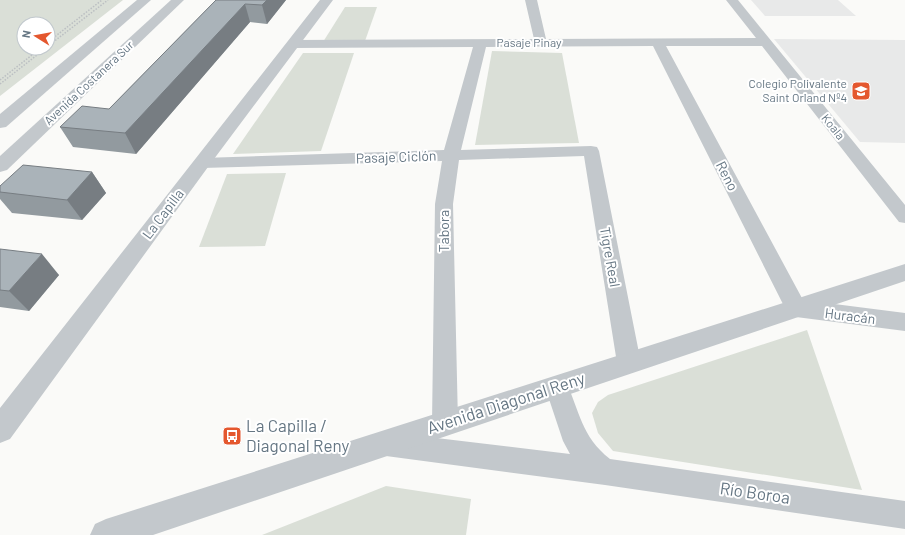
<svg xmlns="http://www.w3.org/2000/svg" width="905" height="535" font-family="Barlow,sans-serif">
<rect width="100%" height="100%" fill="#fafaf8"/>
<g fill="#e8e9e9">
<polygon points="751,0 838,0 856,16 765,16"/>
<polygon points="774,39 905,40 905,143 860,142"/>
</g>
<g fill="#dadfd7" fill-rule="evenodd">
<path d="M0,0H123L0,96ZM24,24H48V48H24Z"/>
<polygon points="345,7 377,7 365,41 323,42"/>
<polygon points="492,51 562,53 579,143 475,145"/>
<polygon points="303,53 354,53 321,151 233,154"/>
<polygon points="286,173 265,246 199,247 227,174"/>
<polygon points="807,330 862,490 613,451 598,433 592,413 598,402 608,395"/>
<polygon points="386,486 471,499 466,535 262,535"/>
</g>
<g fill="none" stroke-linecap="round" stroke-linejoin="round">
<g stroke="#bbbfc2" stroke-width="1.5" stroke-dasharray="1.5 1.5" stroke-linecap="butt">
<polyline points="48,42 102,0"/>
<polyline points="48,46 108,0"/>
<polyline points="0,80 41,48"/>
<polyline points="0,84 46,48"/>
</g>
<g fill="#c3c8cc" fill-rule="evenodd">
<polygon points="525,0 537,0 546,39 756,38 726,0 738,0 905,205 905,223 899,222 762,46 666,46 803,300 905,313 905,331 796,317 788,314 653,46 486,47 461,150 591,146 597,147 599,151 641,363 637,370 629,373 621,370 617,363 584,156 459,160 453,204 458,423 454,431 445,435 436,431 432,423 435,204 442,161 202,168 196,167 194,163 196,159 202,158 444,150 473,47 293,48 287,44 293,40 534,39"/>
<path d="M557,376L565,379C580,412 581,436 610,459L905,501V529L605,485L386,456L377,453L373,444L377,435L386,432L570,454L563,441L545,387L549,379Z"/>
</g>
<g fill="#c3c8cc" fill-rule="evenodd">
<polygon points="137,0 151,0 6,127 0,128 0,114"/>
<polygon points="171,0 184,0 7,170 0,172 0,156"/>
<polygon points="320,0 333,0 208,167 10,439 0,443 0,408"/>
<polygon points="905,264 905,281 153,535 90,535 95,524 106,519"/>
</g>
</g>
<g fill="#929a9f">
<polygon points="216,0 286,0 267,24 250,22 136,154 73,147 60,127 109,109"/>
<polygon points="92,172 106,193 82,220 12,213 0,199 0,186"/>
<polygon points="0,249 59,275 29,311 0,307"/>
</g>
<g fill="#777d82">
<polygon points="267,0 286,0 267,24 262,5"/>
<polygon points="245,4 250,22 136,154 125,133"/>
<polygon points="92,172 106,193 82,220 67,200"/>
<polygon points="42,254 59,275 29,311 9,291"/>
</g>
<g fill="#aab3b9" stroke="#777d82">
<polygon points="216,0 267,0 262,5 245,4 125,133 60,127 82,106 109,109"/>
<polygon points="23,165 92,172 67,200 0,192 0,186"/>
<polygon points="0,249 42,254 9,291 0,290"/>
</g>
<defs>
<symbol id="school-square" viewBox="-11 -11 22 22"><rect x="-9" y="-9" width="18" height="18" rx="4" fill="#e4572e" stroke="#fff"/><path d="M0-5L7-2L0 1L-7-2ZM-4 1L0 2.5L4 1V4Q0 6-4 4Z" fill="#fff"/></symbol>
<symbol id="bus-square" viewBox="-11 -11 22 22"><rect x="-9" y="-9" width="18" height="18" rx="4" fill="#e4572e" stroke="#fff"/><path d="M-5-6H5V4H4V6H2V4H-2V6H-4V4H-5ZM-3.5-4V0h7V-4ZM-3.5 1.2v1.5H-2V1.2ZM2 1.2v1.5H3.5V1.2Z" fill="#fff"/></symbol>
</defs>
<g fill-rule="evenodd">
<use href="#school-square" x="850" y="80" width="22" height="22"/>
<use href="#bus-square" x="221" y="425" width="22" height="22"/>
</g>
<g text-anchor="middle" stroke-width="4" stroke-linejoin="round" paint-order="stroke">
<g font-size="12" fill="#657683" stroke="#fff">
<text x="529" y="47">Pasaje Pinay</text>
<text transform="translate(89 83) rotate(-43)" y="4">Avenida Costanera Sur</text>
<text transform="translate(833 127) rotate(51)" y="4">Koala</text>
</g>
<g font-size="12" fill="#657683" stroke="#fff" text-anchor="end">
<text x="847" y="88">Colegio Polivalente<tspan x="847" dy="14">Saint Orland Nº4</tspan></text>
</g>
<g font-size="14" fill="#657683" stroke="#fff">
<text transform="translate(396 157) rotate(-2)" y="5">Pasaje Ciclón</text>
<text transform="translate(727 176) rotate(63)" y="5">Reno</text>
<text transform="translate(163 214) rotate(-53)" y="5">La Capilla</text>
<text transform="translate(444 231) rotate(-90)" y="5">Tabora</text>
<text transform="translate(610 257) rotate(80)" y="5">Tigre Real</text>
<text transform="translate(850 316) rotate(7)" y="5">Huracán</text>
</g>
<g font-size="17" fill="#657683" stroke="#fff">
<text transform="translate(506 403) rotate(-18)" y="6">Avenida Diagonal Reny</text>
<text transform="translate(755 493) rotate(8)" y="6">Río Boroa</text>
</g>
<g font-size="17" fill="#657683" stroke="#fff" text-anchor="start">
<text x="246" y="432">La Capilla /<tspan x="246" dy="20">Diagonal Reny</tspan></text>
</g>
</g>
<g transform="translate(36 36) rotate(281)"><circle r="19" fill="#ffffff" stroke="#c1c8cd"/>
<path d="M0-3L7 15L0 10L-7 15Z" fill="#e4572e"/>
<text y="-6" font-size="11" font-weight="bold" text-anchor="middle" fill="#657683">N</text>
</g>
</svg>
